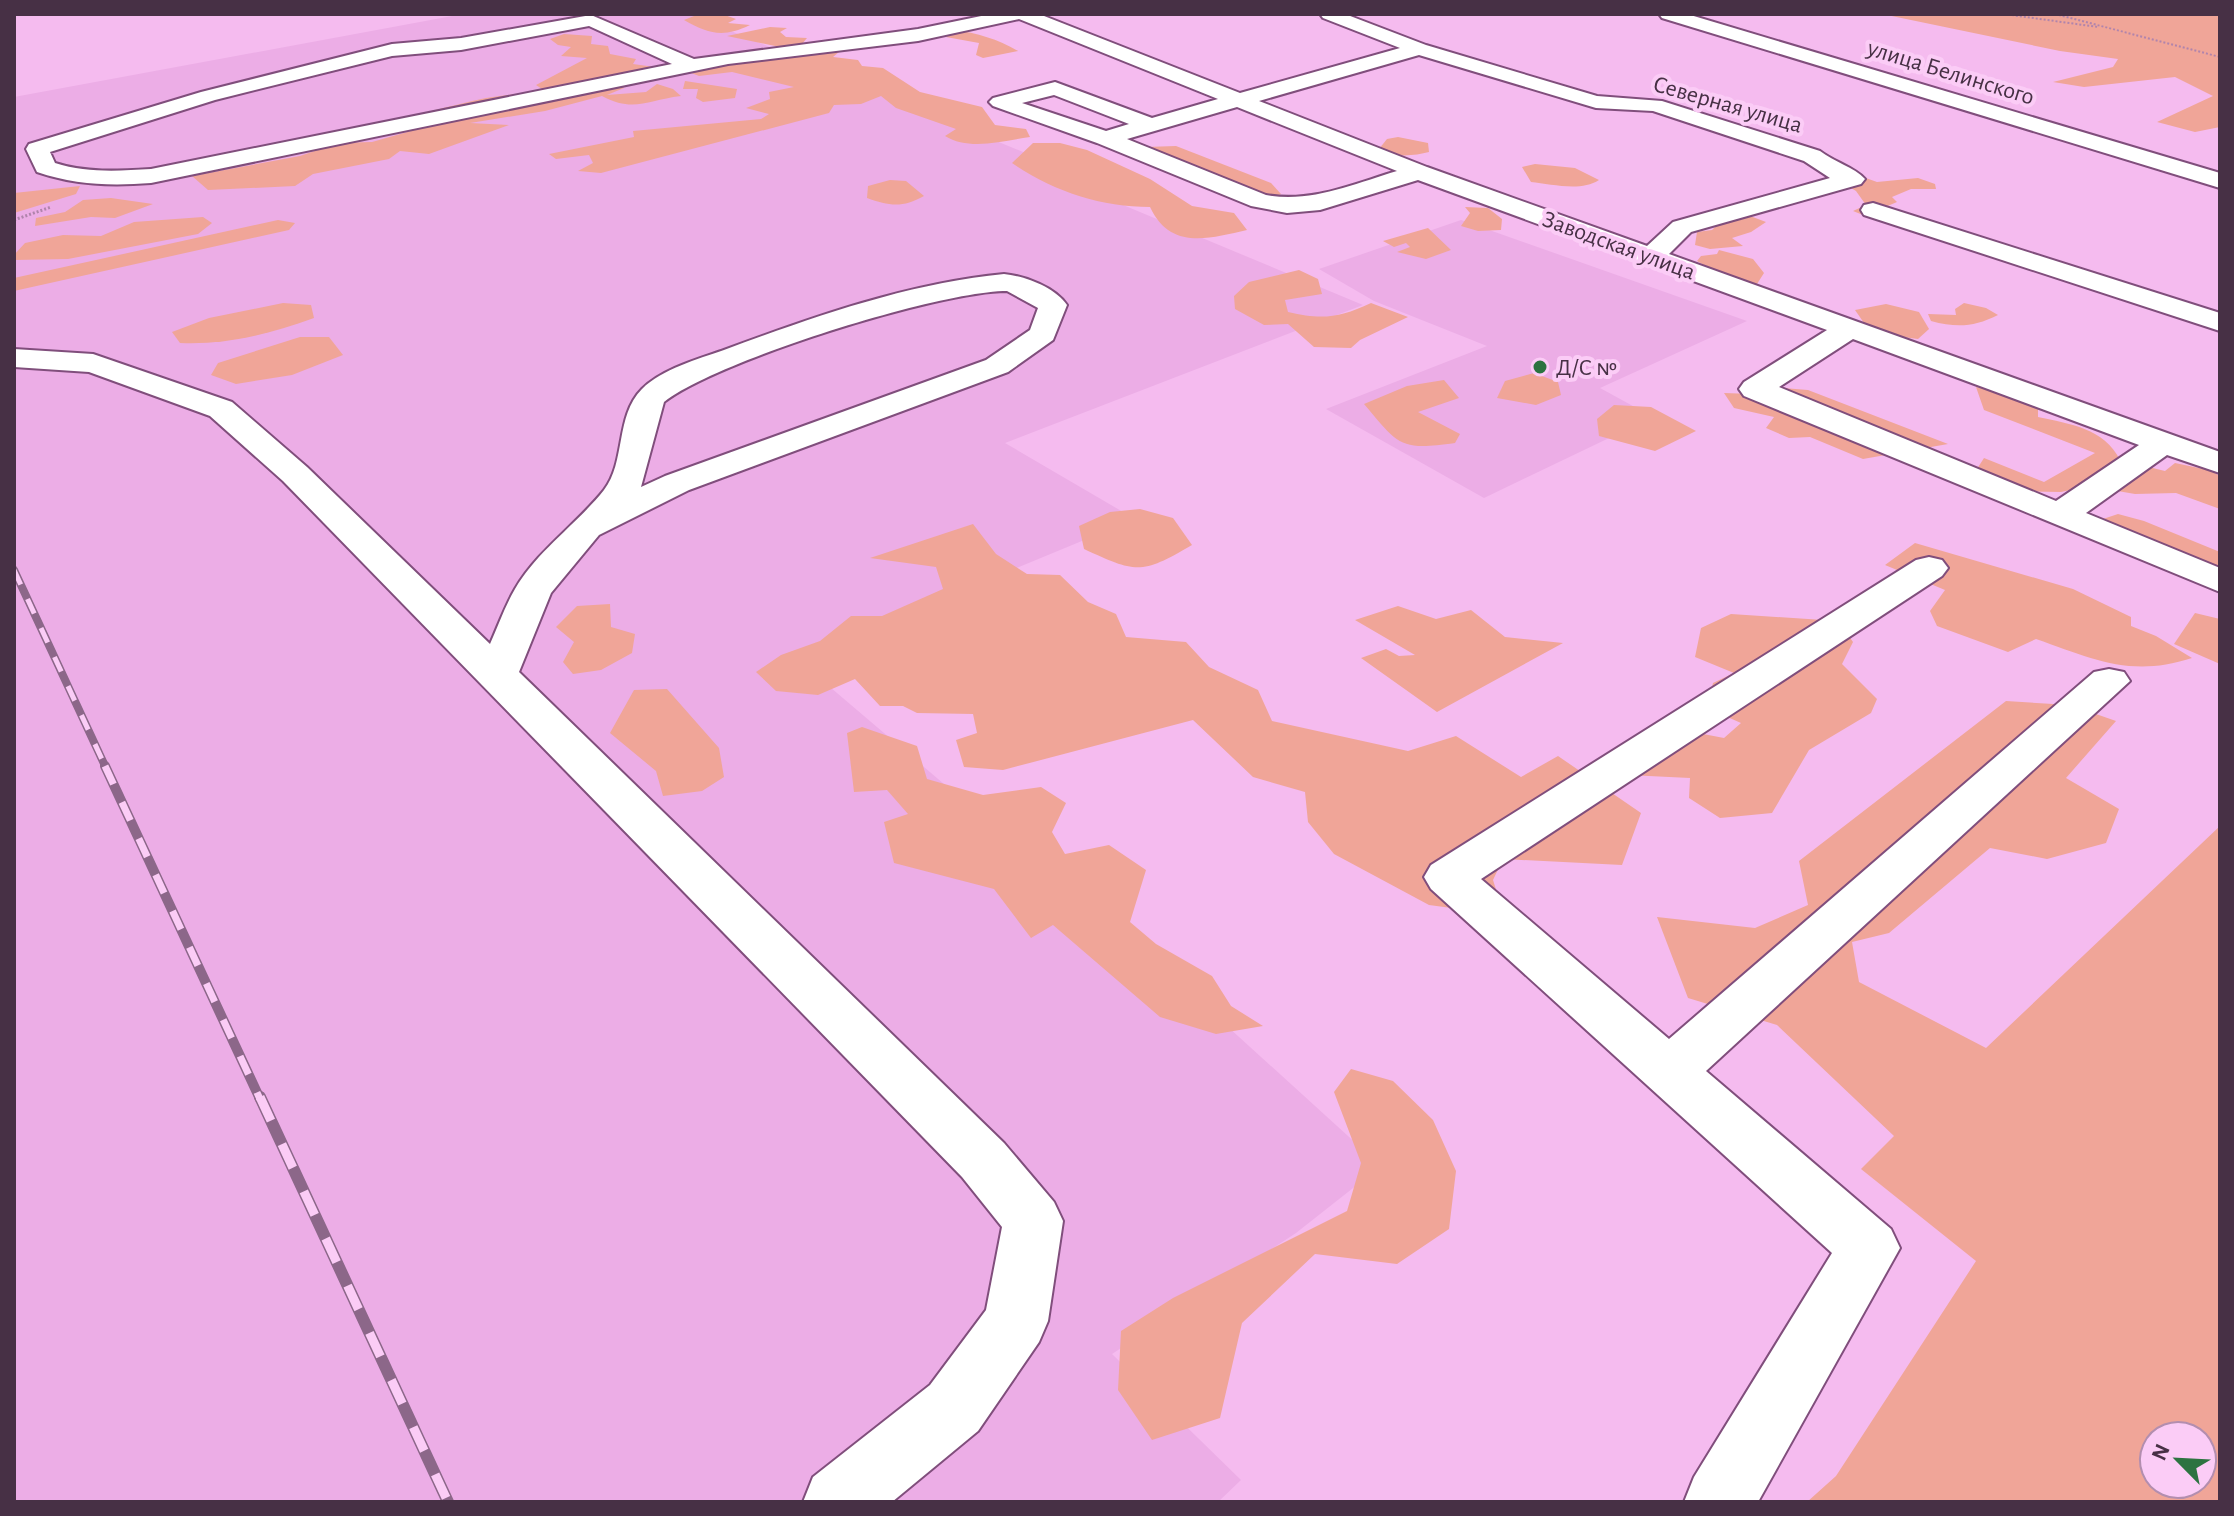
<svg xmlns="http://www.w3.org/2000/svg" width="2234" height="1516" font-family="'Alegreya Sans',sans-serif">
<rect width="100%" height="100%" fill="#f5bbef"/>
<g fill="#ecade6">
<polygon points="463,14 690,14 1035,157 1020,162 1363,305 1005,443 1135,519 797,659 1205,1006 1381,1166 1296,1233 1112,1354 1241,1480 1218,1502 14,1502 14,97"/>
<polygon points="1461,220 1747,321 1600,388 1653,417 1484,498 1326,409 1487,346 1374,301 1319,269"/>
</g>
<g fill="#f0a598" fill-rule="evenodd">
<path d="M690,14H722L736,19L728,23L750,25C723,38 709,34 684,20L694,16Z"/>
<polygon points="1882,14 2220,14 2220,127 2195,132 2157,122 2213,96 2175,77 2084,87 2053,82 2113,67 2118,59 2060,51"/>
<polygon points="770,27 787,28 780,32 786,37 807,38 802,44 780,47 727,36"/>
<path d="M953,30C978,33 997,39 1018,51L983,58L976,55L979,43L946,37Z"/>
<path d="M564,34L592,36L591,44L608,46L610,54L636,59L633,64L669,69L672,76L621,83L624,88L607,95L646,92L657,84L673,89L681,96C647,100 634,113 602,96L545,111L470,123L509,125L429,154L400,151L389,159L313,174L295,186L208,190L192,176L300,156L338,143L372,142L411,131L375,128C411,116 449,106 486,98C505,95 523,94 542,89L536,85L587,58L561,56L571,47L558,45L550,39Z"/>
<path d="M825,49L839,52L833,57L858,60L862,66L883,68L920,92L982,107L995,125L1026,129L1030,137C1003,141 969,151 945,136L956,129L896,108L881,96L861,104L834,105L829,113L601,173L578,171L593,163L589,155L556,159L549,154L634,137L633,131L761,119L769,114L746,108L770,99L769,92L794,87L732,72L699,76L671,65Z"/>
<polygon points="685,81 737,89 735,98 703,102 696,98 698,89 683,89"/>
<path d="M1398,137L1428,143L1429,152C1414,156 1392,158 1379,149L1387,139Z"/>
<path d="M1033,143H1060L1087,150L1150,179L1192,206L1234,213L1247,230C1208,239 1170,250 1150,207C1101,207 1052,191 1012,163Z"/>
<polygon points="1176,146 1271,183 1281,194 1272,198 1258,196 1146,147"/>
<path d="M1535,164L1575,168L1599,180C1581,192 1551,184 1531,182L1522,167Z"/>
<polygon points="1844,177 1863,177 1877,182 1918,178 1935,184 1936,189 1911,189 1892,197 1897,202 1883,208 1885,218 1868,217 1853,211 1866,205 1856,191 1843,183"/>
<path d="M890,180L906,181L924,196C903,208 889,206 867,198L868,186Z"/>
<polygon points="80,186 76,194 14,213 14,193"/>
<polygon points="111,198 153,204 115,218 91,217 35,226 36,218 65,212 83,200"/>
<polygon points="1465,207 1488,208 1502,219 1501,230 1478,231 1461,226 1470,213"/>
<polygon points="1750,216 1766,222 1751,232 1732,238 1743,246 1710,249 1695,245 1697,232 1712,230 1722,220"/>
<polygon points="203,217 212,223 198,234 68,259 14,260 14,255 25,243 63,235 101,236 134,222"/>
<polygon points="278,220 295,223 289,230 14,291 14,278"/>
<polygon points="1428,228 1451,250 1426,259 1397,252 1410,247 1406,243 1394,247 1383,241"/>
<path d="M1719,250L1753,259L1764,273L1757,284C1736,289 1715,271 1697,261L1701,256L1717,254Z"/>
<path d="M1299,270L1318,279L1322,294L1285,300L1288,312C1322,320 1339,318 1371,303L1408,317L1360,340L1351,348L1314,347L1288,324L1264,325L1235,309L1234,296L1249,282Z"/>
<path d="M283,303L311,305L314,318C270,334 227,345 180,343L172,332L209,318Z"/>
<path d="M1964,303L1986,308L1998,315C1974,327 1957,328 1931,321L1928,314L1956,315L1955,309Z"/>
<polygon points="1886,304 1919,312 1929,329 1918,339 1871,333 1855,310"/>
<polygon points="300,337 329,337 343,355 292,375 236,384 211,375 218,363"/>
<polygon points="1534,373 1558,382 1561,395 1536,405 1497,398 1505,381"/>
<path d="M1444,380L1459,398L1418,412L1460,434L1455,443C1399,451 1399,445 1364,404L1407,386Z"/>
<path d="M1976,387L2016,394L2038,407V417C2070,424 2104,428 2120,460L2165,471L2175,463L2213,471L2220,477V509L2176,493L2135,494L2089,486L2061,492L2012,491L1975,472L1984,458L2044,482L2095,453L1984,410Z"/>
<polygon points="1783,388 1808,390 1948,444 1863,459 1810,437 1789,438 1766,428 1774,417 1734,408 1724,393 1781,395"/>
<polygon points="1614,405 1651,407 1696,431 1655,451 1599,436 1597,419"/>
<path d="M1140,509L1173,518L1192,545C1141,575 1136,573 1084,549L1079,526L1110,512Z"/>
<polygon points="2118,514 2144,521 2220,552 2220,582 2184,572 2180,550 2147,546 2094,522"/>
<polygon points="973,524 996,554 1027,574 1060,575 1088,602 1116,614 1126,637 1186,642 1209,667 1258,690 1272,721 1408,751 1456,736 1521,777 1558,756 1641,813 1622,865 1503,859 1493,880 1504,915 1429,905 1334,854 1308,822 1305,792 1253,777 1193,720 1003,770 964,767 956,740 977,733 973,714 917,713 903,706 880,706 855,679 818,695 776,691 756,672 781,655 820,641 851,616 882,616 943,589 936,567 870,558"/>
<path d="M1915,543L2073,589L2131,617V626L2156,636L2192,658C2131,678 2093,659 2036,639L2008,652L1937,626L1930,611L1945,590L1885,565Z"/>
<polygon points="610,604 611,627 635,634 632,653 601,670 573,674 563,662 574,642 556,627 577,606"/>
<polygon points="1398,606 1436,619 1471,610 1505,637 1563,643 1437,712 1361,658 1386,649 1399,656 1415,655 1355,620"/>
<polygon points="2195,613 2220,619 2220,664 2174,644"/>
<polygon points="1731,614 1838,621 1853,642 1842,664 1877,699 1871,713 1809,750 1772,813 1720,818 1689,798 1690,778 1628,775 1616,766 1624,743 1677,729 1724,738 1741,723 1707,708 1713,683 1734,673 1695,657 1701,628"/>
<polygon points="667,689 719,748 724,777 702,791 663,796 656,771 610,733 634,690"/>
<path d="M2006,701L2070,705L2116,721L2066,778L2119,809L2106,843L2047,859L1990,848L1889,933L1852,942L1859,982L1986,1048L2220,826V1502H1807L1836,1476L1976,1261L1861,1169L1894,1136L1777,1025L1688,998L1657,917L1755,928L1808,905L1799,861ZM2154,1436H2202V1484H2154Z"/>
<polygon points="862,727 917,746 927,779 983,795 1041,787 1066,803 1052,832 1065,854 1109,845 1146,870 1130,922 1156,944 1212,976 1231,1006 1263,1026 1216,1034 1160,1017 1053,925 1031,938 994,889 894,863 884,822 908,814 887,790 854,792 847,733"/>
<polygon points="1351,1069 1393,1081 1433,1120 1456,1171 1449,1229 1397,1264 1315,1254 1242,1323 1220,1418 1152,1440 1118,1390 1121,1331 1173,1298 1347,1211 1361,1163 1334,1092"/>
</g>
<g fill="none" stroke-linecap="round" stroke-linejoin="round">
<defs>
<g id="minor">
<path d="M991,14H1039L1240,93L1400,48L1323,18L1320,14H1345L1426,45L1597,96L1662,101L1820,151C1834,162 1854,167 1865,179L1861,184L1691,232L1669,254L2220,452V473L2167,455L2086,513L2220,568V592L1744,396L1739,389L1744,382L1827,330L1418,180L1320,210L1287,213L1251,206L1097,143L993,106L989,102L993,98L1055,82L1152,118L1218,99L1019,19L918,41L728,64L151,183C111,186 75,185 37,172L26,149L29,144L201,92L392,44L461,38L591,15L694,59L918,29ZM589,26L672,64L151,169C118,171 86,173 55,163L50,152L215,100L392,56L461,50ZM1419,55L1596,108L1653,111L1804,161L1830,178L1673,222L1647,246L1427,167L1259,101ZM1054,95L1129,124L1106,131L1022,103ZM1237,107L1397,171C1353,184 1312,203 1266,195L1127,139ZM1853,339L2139,445L2056,501L1779,387Z"/>
<polygon points="1659,14 1687,14 2220,173 2220,188 1662,18"/>
<polygon points="1873,203 2220,313 2220,331 1864,215 1861,210 1864,205"/>
<path d="M1004,274C1025,276 1055,287 1067,305L1053,340L1008,372L689,490L599,535L551,593L519,672L1004,1143L1054,1202L1063,1221L1048,1321L1039,1342L978,1431L892,1502H803L813,1477L930,1385L986,1310L1002,1227L962,1177L283,481L210,416L89,372L14,367V349L93,354L232,402L307,467L490,644C498,626 505,606 515,589C537,551 577,524 604,490C626,462 615,416 642,389C662,369 698,359 724,350C813,317 909,283 1004,274ZM1007,291L1038,308L1030,330L986,360L665,476L641,487L664,402C716,361 939,291 1007,291Z"/>
<polygon points="1929,557 1942,560 1948,568 1942,576 1481,879 1669,1039 2094,672 2109,669 2124,672 2130,681 1706,1071 1891,1229 1900,1248 1758,1502 1684,1502 1694,1477 1832,1253 1431,889 1424,877 1431,865 1916,560"/>
</g>
</defs>
<use href="#minor" stroke="#804e7c" stroke-width="4"/>
<g stroke="#b084ac" stroke-width="2" stroke-dasharray="2 2" stroke-linecap="butt">
<polyline points="2004,14 2098,27"/>
<polyline points="2055,14 2220,57"/>
</g>
<polyline stroke="#b084ac" stroke-width="3" stroke-dasharray="2 2" stroke-linecap="butt" points="14,220 51,207"/>
<use href="#minor" fill="#fff" fill-rule="evenodd"/>
<defs>
<polyline id="rail-far2" points="14,570 106,768"/>
<polyline id="rail-far1" points="105,766 260,1099"/>
<polyline id="rail" points="260,1097 448,1502"/>
</defs>
<use href="#rail-far2" stroke="#8c6789" stroke-width="8"/>
<use href="#rail-far1" stroke="#8c6789" stroke-width="10"/>
<use href="#rail" stroke="#8c6789" stroke-width="12"/>
<use href="#rail-far2" stroke="#fbccf6" stroke-width="5" stroke-dasharray="16" stroke-linecap="butt"/>
<use href="#rail-far1" stroke="#fbccf6" stroke-width="7" stroke-dasharray="20" stroke-linecap="butt"/>
<use href="#rail" stroke="#fbccf6" stroke-width="9" stroke-dasharray="26" stroke-linecap="butt"/>
</g>
<circle fill="#2c7340" stroke="#fbccf6" stroke-width="3" cx="1540" cy="367" r="8"/>
<g text-anchor="middle" stroke-width="8" stroke-linejoin="round" paint-order="stroke">
<g font-size="24" fill="#473045" stroke="#fbccf6">
<text transform="translate(1951 72) rotate(17)" y="8">улица Белинского</text>
<text transform="translate(1728 104) rotate(16)" y="8">Северная улица</text>
<text transform="translate(1619 245) rotate(20)" y="8">Заводская улица</text>
</g>
<g font-size="24" fill="#473045" stroke="#fbccf6" text-anchor="start">
<text x="1556" y="375">Д/С №</text>
</g>
</g>
<rect width="2234" height="1516" fill="none" stroke="#473045" stroke-width="32"/>
<g transform="translate(2178 1460) rotate(294)"><circle r="38" fill="#fbccf6" stroke="#b38eaf" stroke-width="2"/>
<path d="M0-6L14 30L0 20L-14 30Z" fill="#2c7340"/>
<text y="-12" font-size="22" font-weight="bold" text-anchor="middle" fill="#473045">N</text>
</g>
</svg>
